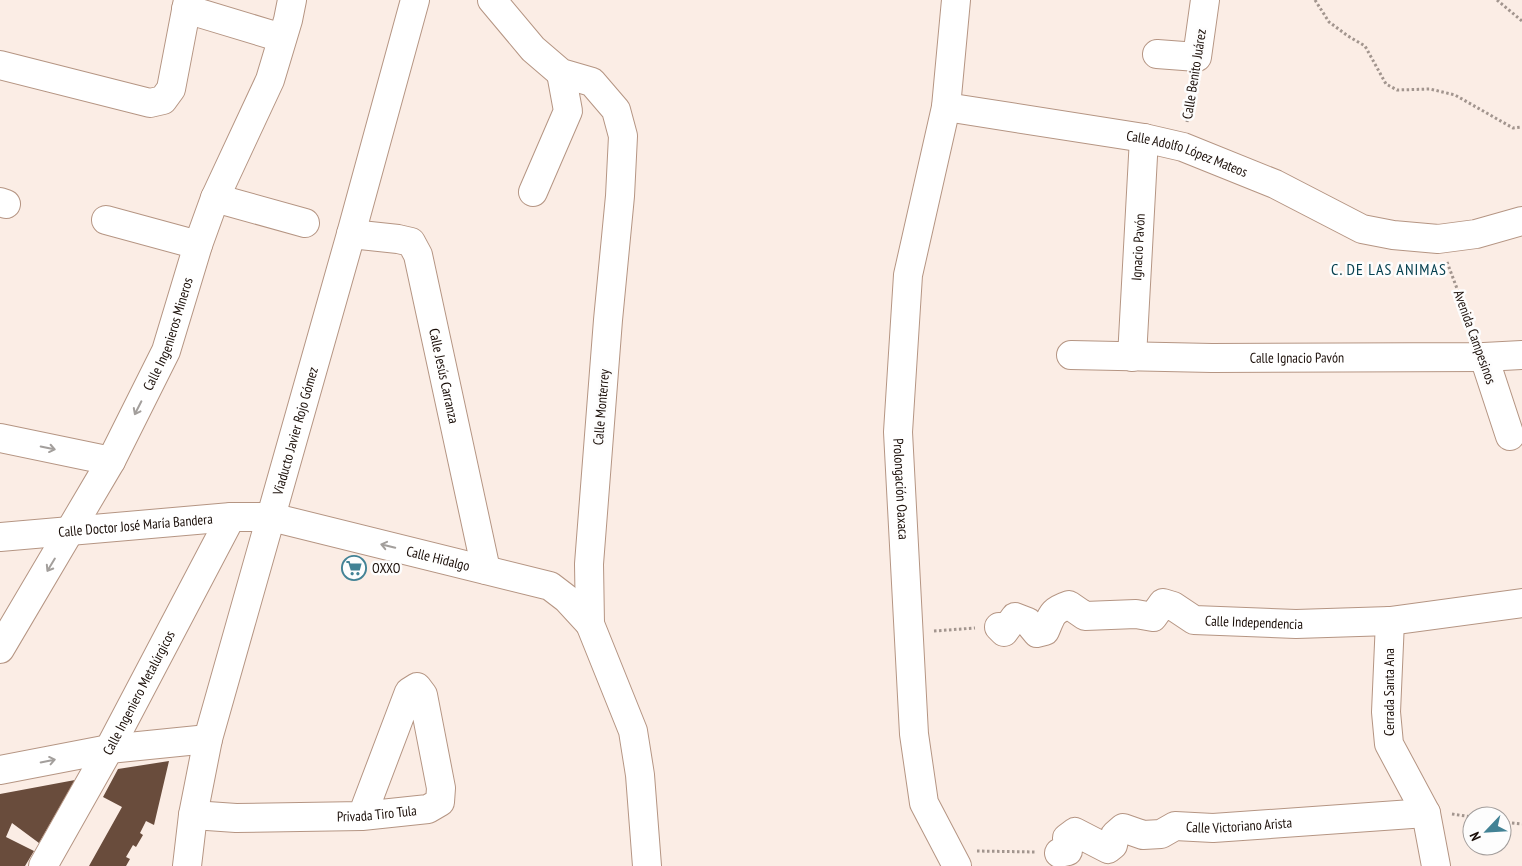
<svg xmlns="http://www.w3.org/2000/svg" width="1522" height="866" font-family="'PT Sans Narrow',sans-serif">
<rect width="100%" height="100%" fill="#fbede5"/>
<g fill="#694c3c">
<polygon points="169,761 154,825 146,821 140,833 143,835 136,847 133,845 126,857 130,859 126,866 89,866 122,807 103,797 118,769"/>
<polygon points="75,780 39,843 12,823 6,837 34,851 25,866 0,866 0,794"/>
</g>
<g fill="none" stroke-linecap="round" stroke-linejoin="round">
<defs>
<g id="minor">
<polyline points="492,0 533,49 561,73 592,82 616,110 623,136 620,196 608,320 589,564 590,624 633,731 640,775 647,866"/>
<path id="s1" d="M956,0L946,107L908,275L898,432L914,734L924,803L957,866"/>
<polyline points="186,9 282,38"/>
<polyline points="1157,54 1197,57 1205,0"/>
<polyline points="0,65 150,103 163,100 171,89 188,0"/>
<path id="s2" d="M946,107L1144,138L1183,147L1275,184L1362,229L1393,235L1438,239L1476,234L1522,221"/>
<polyline points="533,192 568,111 561,73"/>
<polyline points="215,198 305,223"/>
<polyline points="0,202 6,204"/>
<polyline points="106,220 198,245"/>
<path id="s3" d="M351,234L398,239L411,242L418,255L486,570"/>
<path id="s4" d="M1071,355L1212,358L1484,357L1522,355"/>
<path id="s5" d="M1132,357L1144,138"/>
<polyline points="1484,357 1510,436"/>
<polyline points="0,438 111,461"/>
<path id="s6" d="M0,537L231,517H271L550,586L567,599L590,624"/>
<polyline points="1390,621 1386,712 1389,744 1426,813 1436,866"/>
<path id="s7" d="M999,627L1004,632L1015,617L1028,622L1037,633L1045,631C1052,615 1051,611 1069,605L1085,616L1136,614L1153,617L1163,603L1173,606L1194,620L1296,624L1390,621L1522,603"/>
<path id="s8" d="M0,649L111,461L166,351L198,245L215,198L270,80L288,20L292,0"/>
<polyline points="0,770 109,749 208,739"/>
<path id="s9" d="M193,815L236,818L362,816L428,809L440,802L441,788L423,695L417,687L409,692L362,816"/>
<path id="s10" d="M1059,853L1068,851L1067,838L1075,832L1108,849L1113,845L1115,835L1123,828L1143,835L1161,834L1175,826L1213,828L1426,813"/>
<path id="s11" d="M43,866L109,749L231,517"/>
</g>
<g id="major">
<path id="s12" d="M187,866L193,815L208,739L351,234L415,0"/>
</g>
</defs>
<use href="#minor" stroke="#b59583" stroke-width="30"/>
<use href="#major" stroke="#b59583" stroke-width="30"/>
<g stroke="#a2958e" stroke-width="3" stroke-dasharray="2.5 2.5" stroke-linecap="butt">
<polyline points="1315,0 1329,22 1348,36 1365,46 1386,84 1397,90 1430,89 1455,95 1513,128 1522,127"/>
<polyline points="1497,0 1522,21"/>
<polyline points="1187,122 1193,81"/>
<polyline points="1447,262 1473,331"/>
<polyline points="934,631 975,628"/>
<polyline points="1452,814 1472,817"/>
<polyline points="1502,822 1522,824"/>
<polyline points="977,851 1036,852"/>
</g>
<use href="#minor" stroke="#fff" stroke-width="28"/>
<use href="#major" stroke="#fff" stroke-width="28"/>
</g>
<defs><path id="oneway-shaft" d="M-6 0H5M1.5-3L5.5 0L1.5 3" fill="none" stroke-width="1.6" stroke-linecap="round" stroke-linejoin="round" transform="scale(1.25)"/></defs>
<g stroke="#a39f9c">
<use href="#oneway-shaft" transform="translate(138 408) rotate(117)"/>
<use href="#oneway-shaft" transform="translate(48 448) rotate(12)"/>
<use href="#oneway-shaft" transform="translate(388 546) rotate(-166)"/>
<use href="#oneway-shaft" transform="translate(51 565) rotate(121)"/>
<use href="#oneway-shaft" transform="translate(48 761) rotate(-11)"/>
</g>
<defs>
<symbol id="supermarket-ring" viewBox="-11 -11 22 22"><circle r="9.5" fill="#fdfdfd" stroke="#428295" stroke-width="1.5"/><path d="M-6-5.5h2.5l.6 2H6L4.5 2H-2.5L-4.4-4H-6ZM-1.5 3.2a1.3 1.3 0 1 0 .1 0ZM3 3.2a1.3 1.3 0 1 0 .1 0Z" fill="#428295"/></symbol>
</defs>
<g fill-rule="evenodd">
<use href="#supermarket-ring" x="340" y="554" width="28" height="28"/>
</g>
<g text-anchor="middle" stroke-width="5" stroke-linejoin="round" paint-order="stroke">
<g font-size="14" fill="#1a0e08" stroke="#fdfdfd">
<text transform="translate(1194 74) rotate(-81)" y="5">Calle Benito Juárez</text>
<text dy="5" stroke="none"><textPath href="#s2" startOffset="246">Calle Adolfo López Mateos</textPath></text>
<text dy="5" stroke="none"><textPath href="#s5" startOffset="110">Ignacio Pavón</textPath></text>
<text dy="5" stroke="none"><textPath href="#s8" startOffset="358">Calle Ingenieros Mineros</textPath></text>
<text transform="translate(1475 337) rotate(70)" y="5">Avenida Campesinos</text>
<text dy="5" stroke="none"><textPath href="#s4" startOffset="226">Calle Ignacio Pavón</textPath></text>
<text dy="5" stroke="none"><textPath href="#s3" startOffset="199">Calle Jesús Carranza</textPath></text>
<text transform="translate(601 407) rotate(-85)" y="5">Calle Monterrey</text>
<text dy="5" stroke="none"><textPath href="#s12" startOffset="449">Viaducto Javier Rojo Gómez</textPath></text>
<text dy="5" stroke="none"><textPath href="#s1" startOffset="494">Prolongación Oaxaca</textPath></text>
<text dy="5" stroke="none"><textPath href="#s6" startOffset="136">Calle Doctor José María Bandera</textPath></text>
<text dy="5" stroke="none"><textPath href="#s6" startOffset="444">Calle Hidalgo</textPath></text>
<text dy="5" stroke="none"><textPath href="#s7" startOffset="300">Calle Independencia</textPath></text>
<text transform="translate(1389 692) rotate(-90)" y="5">Cerrada Santa Ana</text>
<text dy="5" stroke="none"><textPath href="#s11" startOffset="198">Calle Ingeniero Metalúrgicos</textPath></text>
<text dy="5" stroke="none"><textPath href="#s9" startOffset="184">Privada Tiro Tula</textPath></text>
<text dy="5" stroke="none"><textPath href="#s10" startOffset="216">Calle Victoriano Arista</textPath></text>
</g>
<g font-size="14" fill="#1a0e08" stroke="#fdfdfd" text-anchor="start">
<text x="372" y="573">OXXO</text>
</g>
<g font-size="16" letter-spacing="1" fill="#06404f" stroke="#fdfdfd">
<text x="1389" y="275">C. DE LAS ANIMAS</text>
</g>
</g>
<g transform="translate(1487 831) rotate(245)"><circle r="24" fill="#fdfdfd" stroke="#a29d9b"/>
<path d="M0-4L9 19L0 12L-9 19Z" fill="#428295"/>
<text y="-8" font-size="14" font-weight="bold" text-anchor="middle" fill="#1a0e08">N</text>
</g>
</svg>
